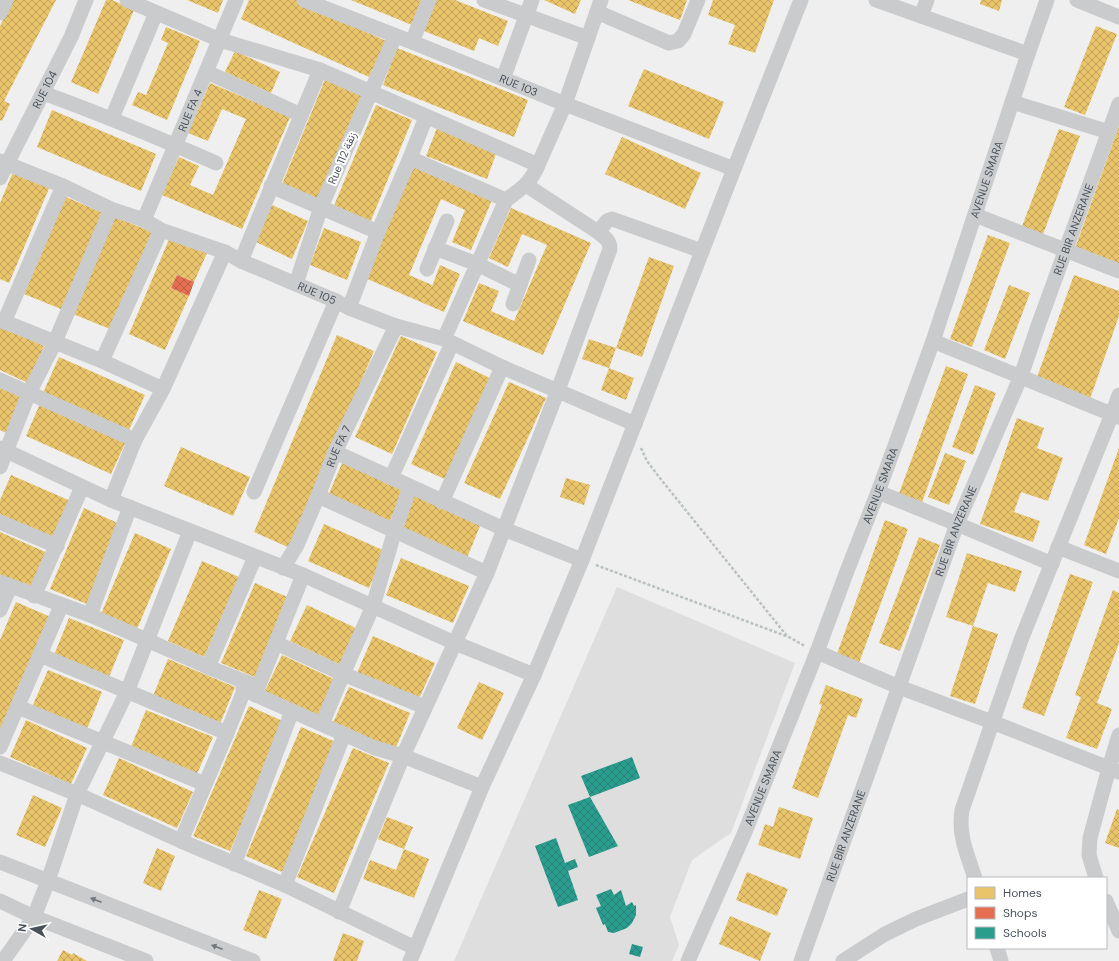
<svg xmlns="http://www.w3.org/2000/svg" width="1119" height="961" font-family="'DM Sans',Vazirmatn,sans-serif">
<defs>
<pattern id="homes-cross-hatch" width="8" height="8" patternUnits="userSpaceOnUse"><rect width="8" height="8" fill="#e9c46a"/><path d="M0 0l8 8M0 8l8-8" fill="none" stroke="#bfa25a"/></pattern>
<pattern id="shops-cross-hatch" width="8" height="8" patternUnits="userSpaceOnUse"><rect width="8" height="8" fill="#e76f51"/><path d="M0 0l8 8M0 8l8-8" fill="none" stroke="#bd5e46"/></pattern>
<pattern id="schools-cross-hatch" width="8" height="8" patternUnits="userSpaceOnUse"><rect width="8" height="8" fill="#2a9d8f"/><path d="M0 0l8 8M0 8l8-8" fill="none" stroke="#268278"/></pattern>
</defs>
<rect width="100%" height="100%" fill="#f0efef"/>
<polygon fill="#dedede" points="617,587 795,663 731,833 692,860 670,917 679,945 672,961 454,961"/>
<g fill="url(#homes-cross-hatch)">
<polygon points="13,0 56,0 4,101 10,104 2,121 0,120 0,26"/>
<polygon points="106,0 112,0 134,10 98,94 71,82"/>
<polygon points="187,0 223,0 218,13"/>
<polygon points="249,0 296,0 386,41 369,77 241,19"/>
<polygon points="351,0 422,0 412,25"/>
<polygon points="436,0 455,0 508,21 498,46 479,38 474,51 424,31"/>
<polygon points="544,0 581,0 575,14"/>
<polygon points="628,0 687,0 680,20"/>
<polygon points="713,0 774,0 755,53 728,44 735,25 708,15"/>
<polygon points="981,0 1002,0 999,11 980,4"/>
<polygon points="1096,26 1117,34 1085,115 1064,107"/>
<polygon points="166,27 200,41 167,120 132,105 138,92 146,95 168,43 161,40"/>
<polygon points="397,48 528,100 514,137 383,85"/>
<polygon points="235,51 280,72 271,93 225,72"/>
<polygon points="644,69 724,102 709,139 628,106"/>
<polygon points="326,77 363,92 316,204 280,189"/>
<polygon points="210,83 290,117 242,229 162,195 179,157 199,166 190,185 213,195 246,119 222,109 208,141 188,133"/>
<polygon points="376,105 412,120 370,223 333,208"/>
<polygon points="52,110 156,154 141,191 37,147"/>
<polygon points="1119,126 1119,267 1074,251"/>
<polygon points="437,128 497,151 487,179 426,156"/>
<polygon points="1059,129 1080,136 1042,237 1021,229"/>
<polygon points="622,137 701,173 685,209 605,174"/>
<polygon points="412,166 492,200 471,250 452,242 465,210 441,199 409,275 432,285 431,289 440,265 460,274 444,312 365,278"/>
<polygon points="14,170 50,186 9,283 0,279 0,203"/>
<polygon points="66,197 103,213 61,309 24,294"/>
<polygon points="272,205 308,221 292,259 256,242"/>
<polygon points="511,208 591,243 543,355 463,321 479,283 499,291 491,311 514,321 547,245 522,234 508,267 489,258"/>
<polygon points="115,217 152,232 110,329 73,314"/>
<polygon points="324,228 361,242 347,280 310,265"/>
<polygon points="988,235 1010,243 972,347 950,339"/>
<polygon points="170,237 207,253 194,282 177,275 171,288 189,296 165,350 129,334"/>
<polygon points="649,257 674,266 642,357 616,348"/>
<polygon points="1074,275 1119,291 1119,316 1090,399 1036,380"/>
<polygon points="1009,285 1030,293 1005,359 984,350"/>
<polygon points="0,326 44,346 28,383 0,370"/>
<polygon points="337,335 374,351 290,548 254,532"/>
<polygon points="401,336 437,352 392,454 355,437"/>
<polygon points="589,339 616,348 609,368 634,378 626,400 601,390 609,368 582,359"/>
<polygon points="59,357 145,395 128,432 43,393"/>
<polygon points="456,362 492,379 447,480 411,464"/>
<polygon points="946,366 968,374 920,508 897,499"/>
<polygon points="509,382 546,398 500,499 464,483"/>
<polygon points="975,385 996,393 973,455 952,447"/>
<polygon points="0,386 22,397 6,433 0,430"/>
<polygon points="42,399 128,437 111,474 26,436"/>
<polygon points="1017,418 1044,428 1037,448 1063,458 1048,501 1021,492 1014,512 1040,521 1033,542 980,524"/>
<polygon points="181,447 250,477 233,516 164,486"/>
<polygon points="1119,448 1119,518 1106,554 1084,545"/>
<polygon points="945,453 966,461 949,505 928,497"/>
<polygon points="343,461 404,488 388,525 327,498"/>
<polygon points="11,475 73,502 56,539 0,514 0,500"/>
<polygon points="566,478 590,485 584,505 560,497"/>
<polygon points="415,494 482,521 467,558 400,531"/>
<polygon points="84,508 120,524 87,604 50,589"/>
<polygon points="885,520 908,529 859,663 837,654"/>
<polygon points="324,524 385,551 369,588 308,561"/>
<polygon points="0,532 50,554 33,591 0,576"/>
<polygon points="135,533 171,549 137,629 101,614"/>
<polygon points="919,537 940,545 900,651 879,643"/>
<polygon points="967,553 1022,571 1015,592 988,583 973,626 946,617"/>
<polygon points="401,558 469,586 453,623 386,595"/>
<polygon points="202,561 239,577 204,657 168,641"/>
<polygon points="1070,574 1093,582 1044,716 1022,708"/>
<polygon points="255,583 292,599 257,678 221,663"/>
<polygon points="1113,590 1119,593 1119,643 1097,703 1112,709 1097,749 1066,738 1081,697 1075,695"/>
<polygon points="16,602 53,618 0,741 0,640"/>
<polygon points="307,605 360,630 343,666 290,641"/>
<polygon points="69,618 124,640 109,677 54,655"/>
<polygon points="973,626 998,634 975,704 950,696"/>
<polygon points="373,636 435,663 419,699 357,673"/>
<polygon points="282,655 336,680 318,716 265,691"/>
<polygon points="168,659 235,687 220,724 153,696"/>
<polygon points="48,670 102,692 87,729 32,707"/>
<polygon points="479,682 504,693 482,740 457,728"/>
<polygon points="826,685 863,699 856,718 848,715 818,798 792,788 822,705 819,704"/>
<polygon points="349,687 410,713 395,750 333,723"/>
<polygon points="249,706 285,722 230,851 193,836"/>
<polygon points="146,710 213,737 197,774 131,747"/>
<polygon points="26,720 87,748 71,784 10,757"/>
<polygon points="301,727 338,743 282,872 246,856"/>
<polygon points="353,748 389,763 334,893 297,877"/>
<polygon points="119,758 193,792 177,828 103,795"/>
<polygon points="33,795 62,808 45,847 16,835"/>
<polygon points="779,807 813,818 800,859 758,845 765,824 773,827"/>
<polygon points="1117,809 1119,810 1119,848 1105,843"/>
<polygon points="387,817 413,827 404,849 429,859 414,898 363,879 370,860 396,870 404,849 378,839"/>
<polygon points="157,848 175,856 161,891 143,883"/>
<polygon points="747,872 788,889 777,916 736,900"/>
<polygon points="259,890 282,899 266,939 243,930"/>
<polygon points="730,916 771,933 760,961 719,944"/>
<polygon points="343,933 364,941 357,961 333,961"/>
<polygon points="63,950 72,955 73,953 87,961 57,961"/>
</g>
<polygon fill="url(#shops-cross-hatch)" points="177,275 194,282 189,296 171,288"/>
<g fill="url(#schools-cross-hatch)">
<polygon points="632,757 640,778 590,797 618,846 589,857 568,805 590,797 581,776"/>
<polygon points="556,838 565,863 575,859 578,867 568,871 578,900 558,907 535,846"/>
<polygon points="611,889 614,895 621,890 626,906 632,902 634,906 636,905 636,915 632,923 627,928 614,933 608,932 605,924 603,925 596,908 601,906 596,895"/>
<polygon points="632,944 643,947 640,957 629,954"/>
</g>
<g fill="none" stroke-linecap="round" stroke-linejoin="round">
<g stroke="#b9c2bf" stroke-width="2.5" stroke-dasharray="3 2" stroke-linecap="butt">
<polyline points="641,448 647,461 659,477 787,636 805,646"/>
<polyline points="596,565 786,636"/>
</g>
<g stroke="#cacbcd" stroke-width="15">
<polyline points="127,0 220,40 320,70 538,165"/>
<path id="s1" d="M304,0L412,42L565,104L734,169"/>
<polyline points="484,0 588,38"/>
<polyline points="876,0 1028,54"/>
<polyline points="1077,0 1119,17"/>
<polyline points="597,12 669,43 678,41 684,34 698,0"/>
<polyline points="0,13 6,0"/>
<polyline points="921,16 927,0"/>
<polyline points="412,42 429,0"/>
<polyline points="207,72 301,115"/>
<polyline points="503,79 532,0"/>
<path d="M43,93C101,114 159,138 216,163"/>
<polyline points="1012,102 1109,132"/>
<polyline points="112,118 156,13"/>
<polyline points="410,158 506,200"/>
<path id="s2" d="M0,161L63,186L111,209L144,220L161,230L225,252L241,261L336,301L349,308L396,326L444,339L502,367L635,424"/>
<path id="s3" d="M0,178L71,37L86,0"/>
<polyline points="271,186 378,232"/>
<polyline points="975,215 1119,271"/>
<path id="s4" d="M144,220L236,0"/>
<polyline points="598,232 607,221 612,219 702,251"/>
<polyline points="435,248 477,264 520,285"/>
<polyline points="241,261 320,70"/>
<polyline points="427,269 447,221"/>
<polyline points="296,284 321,207 395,36"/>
<polyline points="513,304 529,260"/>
<polyline points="349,308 378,232 410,158 426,117"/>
<polyline points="0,320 102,361 163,389"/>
<polyline points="4,322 63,186"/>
<path d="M444,339L506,200C522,188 530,184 538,165L565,104L601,0"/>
<polyline points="933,341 1119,417"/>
<polyline points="102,361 161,230"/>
<polyline points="0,380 135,440"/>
<polyline points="0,448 111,500 303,575 455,643 534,675"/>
<polyline points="335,452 504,529 582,560"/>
<polyline points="0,467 29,393 55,342 111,209"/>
<polyline points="391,478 452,343"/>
<polyline points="254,492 336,301"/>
<polyline points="878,492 957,524 1052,564"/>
<polyline points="318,496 487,573"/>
<polyline points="111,500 135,440 163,389 225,252"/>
<polyline points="442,502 502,367"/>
<polyline points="0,522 57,546"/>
<polyline points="1058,547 1119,571"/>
<path id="s5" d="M283,568L297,545L318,496L335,452L396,326"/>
<polyline points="0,582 90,615 208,667 258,687"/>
<polyline points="34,596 82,487"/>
<polyline points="0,610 10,587"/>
<polyline points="90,615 130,507"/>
<polyline points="276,643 343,674 425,707"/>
<polyline points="817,652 899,687 992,722 1119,772"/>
<polyline points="40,655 227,733"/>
<polyline points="208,667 255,557"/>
<polyline points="243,689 375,748 403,756 482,787"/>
<polyline points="255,695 303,575"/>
<polyline points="18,707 205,784"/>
<polyline points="322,724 343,674 373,606 395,530 410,487"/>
<polyline points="0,747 61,606"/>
<polyline points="0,763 77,794 181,841 285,885 415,948"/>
<polyline points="181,841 227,733 247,683"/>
<polyline points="0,862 253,961"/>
<polyline points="234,864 292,711"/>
<path d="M975,878C967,854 958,835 962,810L1021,640L1112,414L1119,395"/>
<polyline points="1096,878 1089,855 1090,838 1109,768 1119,735"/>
<polyline points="285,885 344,734"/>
<polyline points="0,901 34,917 146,961"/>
<polyline points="1106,901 1119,931"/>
<path d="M339,912L403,756L487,573L558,390L610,249C610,240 604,237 598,232L526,185"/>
<polyline points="997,948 1001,961"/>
<polyline points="3,961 34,917 48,881 77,794 127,692 190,531"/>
<polyline points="410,961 482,787 534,675 582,560 734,169 801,0"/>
<path id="s6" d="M688,961L745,832L817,652L847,571L878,492L933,341L1028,54L1047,0"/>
<path id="s7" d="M801,961L957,524L1021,376L1039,323L1119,104"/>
<polyline points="843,961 885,934 916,919 968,899"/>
</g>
</g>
<defs><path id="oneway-solid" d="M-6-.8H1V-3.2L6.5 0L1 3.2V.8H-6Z"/></defs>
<g fill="#6f767c">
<use href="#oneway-solid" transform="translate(96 900) rotate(-159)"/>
<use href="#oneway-solid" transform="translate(217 947) rotate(-159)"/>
</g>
<g text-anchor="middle" stroke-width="4" stroke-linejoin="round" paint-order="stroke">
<g font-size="11" fill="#48515a" stroke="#fff">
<text dy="4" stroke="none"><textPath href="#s1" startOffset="231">RUE 103</textPath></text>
<text dy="4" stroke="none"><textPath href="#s3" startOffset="99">RUE 104</textPath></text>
<text dy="4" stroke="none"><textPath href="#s4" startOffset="119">RUE FA 4</textPath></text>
<text transform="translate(342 158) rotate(-67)" y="4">Rue 112 زنقة</text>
<text dy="4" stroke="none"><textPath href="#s6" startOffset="837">AVENUE SMARA</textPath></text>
<text dy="4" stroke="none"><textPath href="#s7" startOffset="781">RUE BIR ANZERANE</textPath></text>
<text dy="4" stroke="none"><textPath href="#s2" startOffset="344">RUE 105</textPath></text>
<text dy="4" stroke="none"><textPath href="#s5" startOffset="134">RUE FA 7</textPath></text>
<text dy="4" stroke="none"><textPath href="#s6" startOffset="513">AVENUE SMARA</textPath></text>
<text dy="4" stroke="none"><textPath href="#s7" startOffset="457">RUE BIR ANZERANE</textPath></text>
<text dy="4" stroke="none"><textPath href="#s6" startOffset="189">AVENUE SMARA</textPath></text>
<text dy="4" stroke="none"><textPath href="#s7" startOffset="133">RUE BIR ANZERANE</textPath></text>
</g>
</g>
<rect x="967" y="877" width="140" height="72" fill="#ffffff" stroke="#b6b9bd"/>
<rect x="975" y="887" width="20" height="12" fill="#e9c46a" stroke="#b6b9bd"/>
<text x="1003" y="897" font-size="12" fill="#48515a">Homes</text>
<rect x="975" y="907" width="20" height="12" fill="#e76f51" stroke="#b6b9bd"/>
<text x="1003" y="917" font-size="12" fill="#48515a">Shops</text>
<rect x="975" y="927" width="20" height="12" fill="#2a9d8f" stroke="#b6b9bd"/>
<text x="1003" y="937" font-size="12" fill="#48515a">Schools</text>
<g transform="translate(32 929) rotate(278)" stroke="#ffffff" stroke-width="3" paint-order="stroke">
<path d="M0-3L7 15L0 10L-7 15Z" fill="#48515a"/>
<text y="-6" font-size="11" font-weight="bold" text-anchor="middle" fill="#48515a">N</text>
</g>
</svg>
